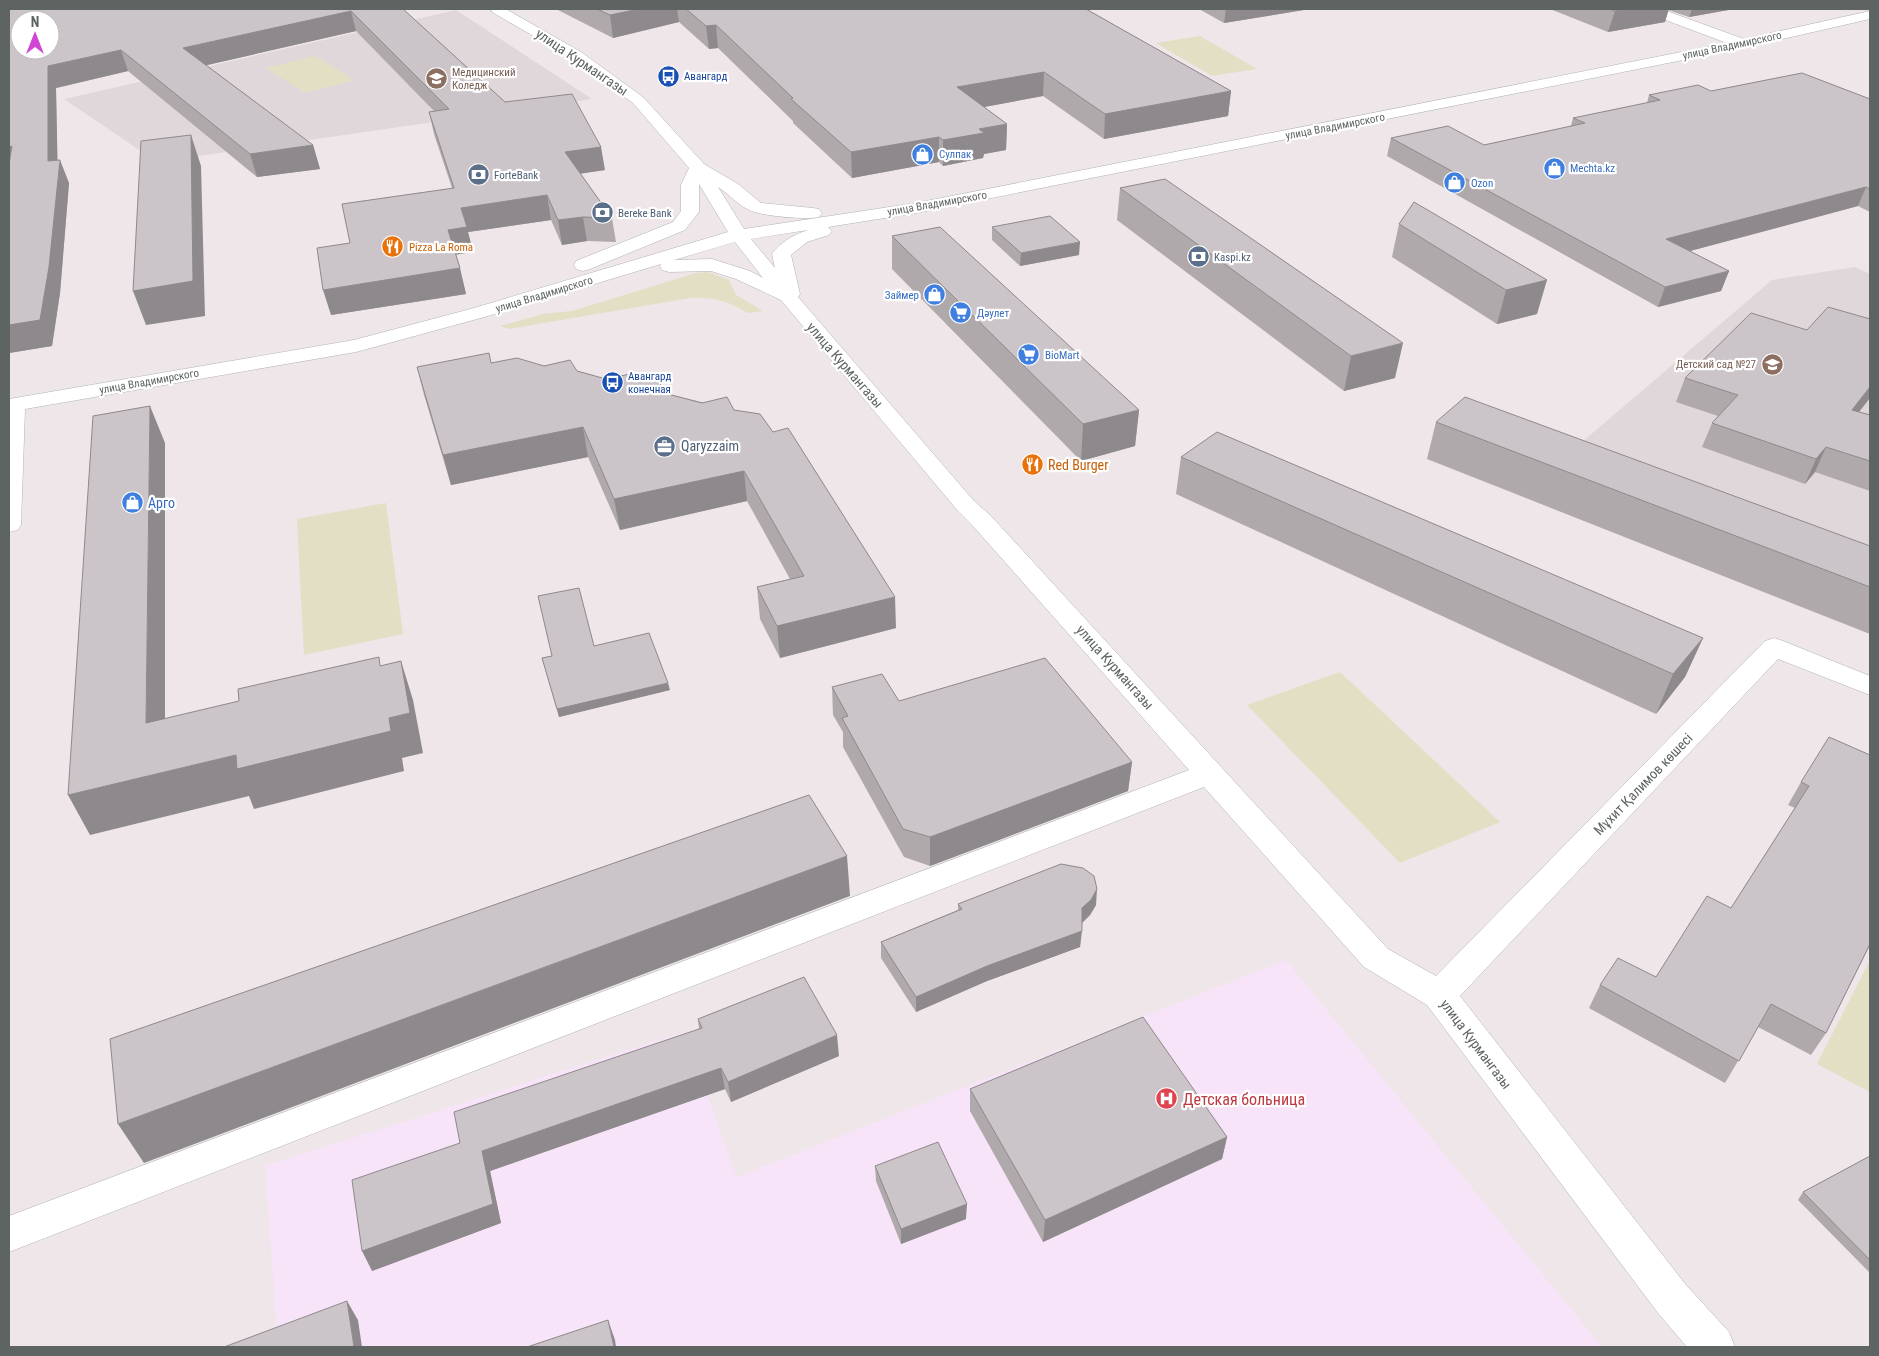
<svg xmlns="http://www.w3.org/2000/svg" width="1879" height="1356" font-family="'Roboto Condensed',sans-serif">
<rect width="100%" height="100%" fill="#eee6e8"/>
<g fill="#e0d7da">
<polygon points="456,10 592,99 157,162 64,99"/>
<polygon points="1855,267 1870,274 1870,554 1575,448 1772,280"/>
</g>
<polygon fill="#f8e4f8" points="1286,960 1602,1347 278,1347 265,1166 684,1032 737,1177"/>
<g fill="#e2dfc5">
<polygon points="1200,36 1257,69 1212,76 1156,43"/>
<polygon points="315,56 355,80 305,93 266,68"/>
<path d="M708,272L729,280L736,295L763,311L748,313C729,301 712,297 690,298L509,329L500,326L543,314L572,311L696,273Z"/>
<polygon points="386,503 403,634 304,655 297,519"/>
<polygon points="1340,672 1500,822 1400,863 1247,705"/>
<polygon points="1868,964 1870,965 1870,1092 1817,1064"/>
</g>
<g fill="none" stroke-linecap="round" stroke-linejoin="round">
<defs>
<path id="minor" d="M491,9H506L581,52L643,97L704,164L738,184L761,203L813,208L819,209L822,213L819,217C807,220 761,216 749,210C738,205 729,194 718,187L744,229L916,203L1727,43L1644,12L1643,9H1661L1744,39L1870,11V19L1743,48L916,213L828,227L832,231L829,235L807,242L791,255L800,294L798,297L974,501L991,516L1388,949L1436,976L1765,641L1774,638L1783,641L1870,676V695L1778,659L1460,996L1686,1285L1729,1332L1735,1347H1687L1658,1313L1427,1005L1364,967L1204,787L9,1252V1216L1189,770L973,526L958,511L781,300L736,279L711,271L669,272L662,270L660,266L661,264L488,316L356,352L25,409L21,525L18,530L9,532V399L354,340L474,308L728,232L699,184V212L685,230L590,269L583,271L576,269L574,265L576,261L673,222L681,211V185L689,168L633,103L571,58L492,12ZM808,230C795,234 780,242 772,254L775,268L751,239ZM735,242L763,278L750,271L712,259L674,260Z"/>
</defs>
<use href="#minor" stroke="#aeb4b2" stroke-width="1"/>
<use href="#minor" fill="#fff" fill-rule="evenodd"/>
</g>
<g fill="#afa9ac">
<polygon points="9,9 403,9 505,102 605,170 580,174 612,218 616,242 587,241 562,245 551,220 468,232 473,252 456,254 466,294 331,315 350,243 452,188 434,134 429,112 434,111 356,31 206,65 313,145 320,169 257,177 128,71 56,88 57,160 69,183 60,293 52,346 9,353"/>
<polygon points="556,9 1086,9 1231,91 1228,116 1104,139 1043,96 984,107 1007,124 1006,150 984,154 983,158 943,166 939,162 852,178 793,123 793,121 718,48 709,49 679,22 613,38"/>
<polygon points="1199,9 1310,9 1224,23"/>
<polygon points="1550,9 1734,9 1689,17 1668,10 1665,22 1608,32"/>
<polygon points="1711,91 1870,99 1870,212 1858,206 1690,251 1729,271 1721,291 1658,307 1387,156 1391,138 1484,145 1571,126 1573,118 1647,103 1649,95"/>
<polygon points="1120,188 1395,378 1344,391 1117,220"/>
<polygon points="1414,202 1537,314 1497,324 1392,257 1399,224"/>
<polygon points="992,227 1079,255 1020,266 992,240"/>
<polygon points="892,236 1139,410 1135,446 1081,461 892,269"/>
<polygon points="1870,319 1870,398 1859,412 1870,415 1870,491 1815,472 1805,484 1702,447 1712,423 1718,416 1676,402 1685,378 1807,330"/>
<polygon points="491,363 544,366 577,371 606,379 734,410 896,628 780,658 760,619 757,587 790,579 747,501 620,530 588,457 451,485 424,395 417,367"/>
<polygon points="1436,422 1870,546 1870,634 1427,459"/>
<polygon points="1181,457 1703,638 1685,677 1656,714 1176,494"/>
<polygon points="594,646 670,690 559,717 542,658"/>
<polygon points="832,687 899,701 1132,762 1128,791 930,866 904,857 843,747 843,732 833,715"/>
<polygon points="1870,755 1870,945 1826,1033 1811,1055 1758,1027 1725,1083 1589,1008 1600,985 1656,977 1731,908 1795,808 1788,805 1801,782"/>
<polygon points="958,904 1096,905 1090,915 1082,923 1080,947 987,981 916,1012 881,958 881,942 958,910"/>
<polygon points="698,1019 839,1056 731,1102 725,1089 490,1171 501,1223 372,1271 460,1143 699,1029"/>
<polygon points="970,1089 1227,1137 1222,1159 1043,1242 970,1111"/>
<polygon points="1870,1156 1870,1273 1798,1200 1803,1192"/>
<polygon points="875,1166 966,1219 901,1244 876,1181"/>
</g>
<g fill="#8e898c">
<polygon points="639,9 677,9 679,22 613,38 610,15"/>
<polygon points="1226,9 1310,9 1224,23"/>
<polygon points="1627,9 1669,9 1665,22 1608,32 1615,11"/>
<polygon points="1692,9 1734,9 1689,17"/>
<polygon points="351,11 356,31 190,69 183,48"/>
<polygon points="716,25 718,48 709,49 706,26"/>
<polygon points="121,50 128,71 56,88 58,183 60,160 69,183 60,293 52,346 9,353 9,325 48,161 48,66"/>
<polygon points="1044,72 1043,96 957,112 957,87"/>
<polygon points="1231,91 1228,116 1104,139 1105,114"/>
<polygon points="1007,124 1006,150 984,154 983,158 943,166 943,140 979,129"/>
<polygon points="191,135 201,166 205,316 146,325 133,291"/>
<polygon points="939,137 939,162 852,178 851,152"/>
<polygon points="313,145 320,169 257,177 250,154"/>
<polygon points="12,146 9,171 9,147"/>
<polygon points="601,147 605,170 569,175 565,152"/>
<polygon points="1866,187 1858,206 1660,259 1666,239"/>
<polygon points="547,195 551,220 468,232 473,252 454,255 448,230 461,208"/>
<polygon points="583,217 587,241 562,245 558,220"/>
<polygon points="1080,242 1079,255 1020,266 1021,253"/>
<polygon points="460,268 466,294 331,315 323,290"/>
<polygon points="1729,271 1721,291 1658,307 1665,287"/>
<polygon points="1547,280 1537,314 1497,324 1506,290"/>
<polygon points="1403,343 1395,378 1344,391 1351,356"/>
<polygon points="1870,387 1870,398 1841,434 1852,410"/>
<polygon points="150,406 165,443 165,763 146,723"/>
<polygon points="1139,410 1135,446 1081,461 1083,424"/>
<polygon points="583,427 588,457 451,485 443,455"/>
<polygon points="1826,447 1815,472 1805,484 1816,459"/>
<polygon points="744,471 747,501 620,530 614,499"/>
<polygon points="895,597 896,628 780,658 777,626"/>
<polygon points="1703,638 1685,677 1656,714 1673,674"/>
<polygon points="401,661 413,700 423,753 402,758 404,771 254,809 249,796 90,835 68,795 389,718"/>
<polygon points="668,683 670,690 559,717 557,709"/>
<polygon points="1132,762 1128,791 930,866 930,837"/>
<polygon points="847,856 850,896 144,1163 118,1124"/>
<polygon points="1097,889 1096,905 1090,915 1081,924 1082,908"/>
<polygon points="1082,931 1080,947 987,981 916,1012 916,997 987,966"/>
<polygon points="837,1035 839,1056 731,1102 728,1082"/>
<polygon points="721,1068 725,1089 490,1171 501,1223 372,1271 362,1251 482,1151"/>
<polygon points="1227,1137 1222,1159 1043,1242 1045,1220"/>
<polygon points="967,1204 966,1219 901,1244 901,1229"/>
<polygon points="347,1301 358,1320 362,1347 354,1347"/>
<polygon points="608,1320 615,1340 616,1347 614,1347"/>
</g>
<g fill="#cbc4c8" stroke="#8e898c" fill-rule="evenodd">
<path d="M9,9H403L505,102L572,94L601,147L565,152L612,218L583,217L558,220L547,195L461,208L467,227L448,230L460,268L323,290L317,248L350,243L342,204L454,188L429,112L449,109L351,11L183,48L313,145L250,154L121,50L48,66V161L60,160L49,267L40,320L9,325V164L12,146L9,147ZM20,20H50V50H20Z"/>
<polygon points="597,9 639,9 610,15"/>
<polygon points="686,9 1086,9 1231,91 1105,114 1044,72 957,87 1007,124 979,129 984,133 943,140 939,137 851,152 791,99 793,98 716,25 706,26"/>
<polygon points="1609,9 1627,9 1615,11"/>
<polygon points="1802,73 1870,99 1870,189 1866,187 1666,239 1729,271 1665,287 1391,138 1448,126 1484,145 1585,123 1573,118 1660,100 1649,95 1698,85 1711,91"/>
<polygon points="191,135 193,281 133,291 141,141"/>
<polygon points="1165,179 1403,343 1351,356 1120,188"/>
<polygon points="1414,202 1547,280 1506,290 1399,224"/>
<polygon points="1050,216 1080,242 1021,253 992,227"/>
<polygon points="940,227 1139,410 1083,424 892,236"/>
<polygon points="1828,307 1870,319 1870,387 1852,410 1870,415 1870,461 1826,447 1816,459 1712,423 1738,395 1685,378 1751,313 1807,330"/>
<polygon points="489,353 491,363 517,358 544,366 570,360 577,371 606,379 635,373 658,379 664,393 702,403 727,397 734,410 760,414 773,432 788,428 895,597 777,626 757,587 804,576 744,471 614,499 583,427 443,455 417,367"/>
<polygon points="1465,397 1870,546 1870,587 1436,422"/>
<polygon points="150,406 146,723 239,701 238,689 379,657 380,666 401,661 410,713 389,718 391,731 237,769 236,755 68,795 93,416"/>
<polygon points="1217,432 1703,638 1673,674 1181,457"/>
<polygon points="579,588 594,646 649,633 668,683 557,709 542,658 552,656 538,596"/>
<polygon points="1045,658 1132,762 930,837 903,829 842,718 848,716 832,687 882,674 899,701"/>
<polygon points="1829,737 1870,755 1870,944 1826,1033 1771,1004 1739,1061 1600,985 1618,958 1656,977 1707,896 1731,908 1809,786 1801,782"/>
<polygon points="809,795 847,856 118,1124 110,1039"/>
<polygon points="1061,864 1083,868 1094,876 1097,889 1091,900 1082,908 1082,931 987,966 916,997 881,942 962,909 958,904"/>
<polygon points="804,977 837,1035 728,1082 721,1068 482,1151 493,1204 362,1251 352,1180 460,1143 454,1112 702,1028 698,1019"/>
<polygon points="1143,1017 1227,1137 1045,1220 970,1089"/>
<polygon points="938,1142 967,1204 901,1229 875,1166"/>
<polygon points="1870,1156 1870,1260 1803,1192"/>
<polygon points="347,1301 354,1347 224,1347"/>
<polygon points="608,1320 614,1347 527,1347"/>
</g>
<defs>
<symbol id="bus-disc" viewBox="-11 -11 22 22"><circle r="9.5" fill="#1a4fb4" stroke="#fff"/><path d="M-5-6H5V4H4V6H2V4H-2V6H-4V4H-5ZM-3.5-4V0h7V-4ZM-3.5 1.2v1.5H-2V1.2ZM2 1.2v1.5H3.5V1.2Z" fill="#fff"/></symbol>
<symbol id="university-disc" viewBox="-11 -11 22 22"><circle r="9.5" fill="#8d6e63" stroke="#fff"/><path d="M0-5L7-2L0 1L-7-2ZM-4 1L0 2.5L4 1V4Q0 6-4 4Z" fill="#fff"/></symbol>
<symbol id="shop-disc" viewBox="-11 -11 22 22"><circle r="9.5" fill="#3f7fe0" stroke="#fff"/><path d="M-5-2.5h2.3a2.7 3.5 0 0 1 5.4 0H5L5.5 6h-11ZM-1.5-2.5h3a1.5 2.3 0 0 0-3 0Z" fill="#fff"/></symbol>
<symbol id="bank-disc" viewBox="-11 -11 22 22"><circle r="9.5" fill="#5c6f8a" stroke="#fff"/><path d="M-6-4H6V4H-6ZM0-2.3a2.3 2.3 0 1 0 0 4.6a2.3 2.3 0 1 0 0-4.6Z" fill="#fff"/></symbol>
<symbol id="restaurant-disc" viewBox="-11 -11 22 22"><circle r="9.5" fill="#e8710a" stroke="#fff"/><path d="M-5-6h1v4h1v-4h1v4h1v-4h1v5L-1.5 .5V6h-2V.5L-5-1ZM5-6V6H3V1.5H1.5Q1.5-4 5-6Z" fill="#fff"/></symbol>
<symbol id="supermarket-disc" viewBox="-11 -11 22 22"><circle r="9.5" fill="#3f7fe0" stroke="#fff"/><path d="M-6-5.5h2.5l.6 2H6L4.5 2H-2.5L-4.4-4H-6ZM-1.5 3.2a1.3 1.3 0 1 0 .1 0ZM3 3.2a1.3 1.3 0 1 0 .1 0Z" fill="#fff"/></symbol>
<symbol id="school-disc" viewBox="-11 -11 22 22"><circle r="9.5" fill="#8d6e63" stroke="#fff"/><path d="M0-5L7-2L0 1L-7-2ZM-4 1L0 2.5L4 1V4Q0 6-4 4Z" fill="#fff"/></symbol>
<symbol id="office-disc" viewBox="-11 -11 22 22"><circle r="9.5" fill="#5c6f8a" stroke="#fff"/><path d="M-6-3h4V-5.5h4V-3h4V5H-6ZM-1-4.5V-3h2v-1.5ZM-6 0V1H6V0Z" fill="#fff"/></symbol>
<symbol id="hospital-disc" viewBox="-11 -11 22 22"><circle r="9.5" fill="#e0444e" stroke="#fff"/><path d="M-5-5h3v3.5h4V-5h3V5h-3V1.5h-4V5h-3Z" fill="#fff"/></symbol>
</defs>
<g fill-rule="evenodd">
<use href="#bus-disc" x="656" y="64" width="25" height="25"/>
<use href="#university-disc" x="424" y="66" width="25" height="25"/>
<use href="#shop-disc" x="910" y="142" width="25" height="25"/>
<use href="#shop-disc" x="1542" y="156" width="25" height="25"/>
<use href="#bank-disc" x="466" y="162" width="25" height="25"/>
<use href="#shop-disc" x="1442" y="170" width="25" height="25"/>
<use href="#bank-disc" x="590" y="200" width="25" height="25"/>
<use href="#restaurant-disc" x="380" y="234" width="25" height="25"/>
<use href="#bank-disc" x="1186" y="244" width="25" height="25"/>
<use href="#shop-disc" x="922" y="282" width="25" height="25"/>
<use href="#supermarket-disc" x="948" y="300" width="25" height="25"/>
<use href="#supermarket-disc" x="1016" y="342" width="25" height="25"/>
<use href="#school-disc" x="1760" y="352" width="25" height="25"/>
<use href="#bus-disc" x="600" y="370" width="25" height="25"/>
<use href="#office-disc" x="652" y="434" width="25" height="25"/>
<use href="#restaurant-disc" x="1020" y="452" width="25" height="25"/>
<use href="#shop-disc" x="120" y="490" width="25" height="25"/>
<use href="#hospital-disc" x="1154" y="1086" width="25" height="25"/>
</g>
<g text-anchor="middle" stroke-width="4.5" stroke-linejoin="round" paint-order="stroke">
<g font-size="11" fill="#5d6461" stroke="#fff">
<text transform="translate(1732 45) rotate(-12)" y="4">улица Владимирского</text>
<text transform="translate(1335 126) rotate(-11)" y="4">улица Владимирского</text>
<text transform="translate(937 203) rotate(-10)" y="4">улица Владимирского</text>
<text transform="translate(544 294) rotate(-17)" y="4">улица Владимирского</text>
<text transform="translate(149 381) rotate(-10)" y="4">улица Владимирского</text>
</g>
<g font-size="11" fill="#785e54" stroke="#fff" text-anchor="start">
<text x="452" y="76">Медицинский<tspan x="452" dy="13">Коледж</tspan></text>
<text x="1756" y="368" text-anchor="end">Детский сад №27</text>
</g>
<g font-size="11" fill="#164399" stroke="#fff" text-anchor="start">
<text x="684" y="80">Авангард</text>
<text x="628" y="380">Авангард<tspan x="628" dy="13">конечная</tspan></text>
</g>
<g font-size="11" fill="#366cbe" stroke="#fff" text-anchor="start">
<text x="939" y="158">Сулпак</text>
<text x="1570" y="172">Mechta.kz</text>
<text x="1471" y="187">Ozon</text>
<text x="919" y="299" text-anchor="end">Займер</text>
<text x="977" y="317">Дәулет</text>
<text x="1045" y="359">BioMart</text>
</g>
<g font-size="11" fill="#4e5e75" stroke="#fff" text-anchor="start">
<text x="494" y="179">ForteBank</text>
<text x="618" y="217">Bereke Bank</text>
<text x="1214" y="261">Kaspi.kz</text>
</g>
<g font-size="11" fill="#c56008" stroke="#fff" text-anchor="start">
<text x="409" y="251">Pizza La Roma</text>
</g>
<g font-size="14" fill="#5d6461" stroke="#fff">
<text transform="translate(582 62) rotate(34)" y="5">улица Курмангазы</text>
<text transform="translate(845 365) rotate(49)" y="5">улица Курмангазы</text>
<text transform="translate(1115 667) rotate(48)" y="5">улица Курмангазы</text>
<text transform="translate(1643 784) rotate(-46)" y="5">Мұхит Қалимов көшесі</text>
<text transform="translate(1476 1044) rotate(53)" y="5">улица Курмангазы</text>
</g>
<g font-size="14" fill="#4e5e75" stroke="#fff" text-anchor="start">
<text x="681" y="451">Qaryzzaim</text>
</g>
<g font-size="14" fill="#c56008" stroke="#fff" text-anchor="start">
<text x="1048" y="470">Red Burger</text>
</g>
<g font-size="14" fill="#366cbe" stroke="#fff" text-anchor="start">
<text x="148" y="508">Арго</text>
</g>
<g font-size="16" fill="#be3a42" stroke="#fff" text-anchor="start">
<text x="1183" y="1105">Детская больница</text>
</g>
</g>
<rect width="1879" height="1356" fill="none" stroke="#5d6461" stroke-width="20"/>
<g transform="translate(35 35)"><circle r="24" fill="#ffffff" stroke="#bec1c0"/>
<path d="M0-4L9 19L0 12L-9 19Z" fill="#d146d4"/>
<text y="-8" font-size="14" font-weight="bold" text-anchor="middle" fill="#5d6461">N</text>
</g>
</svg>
